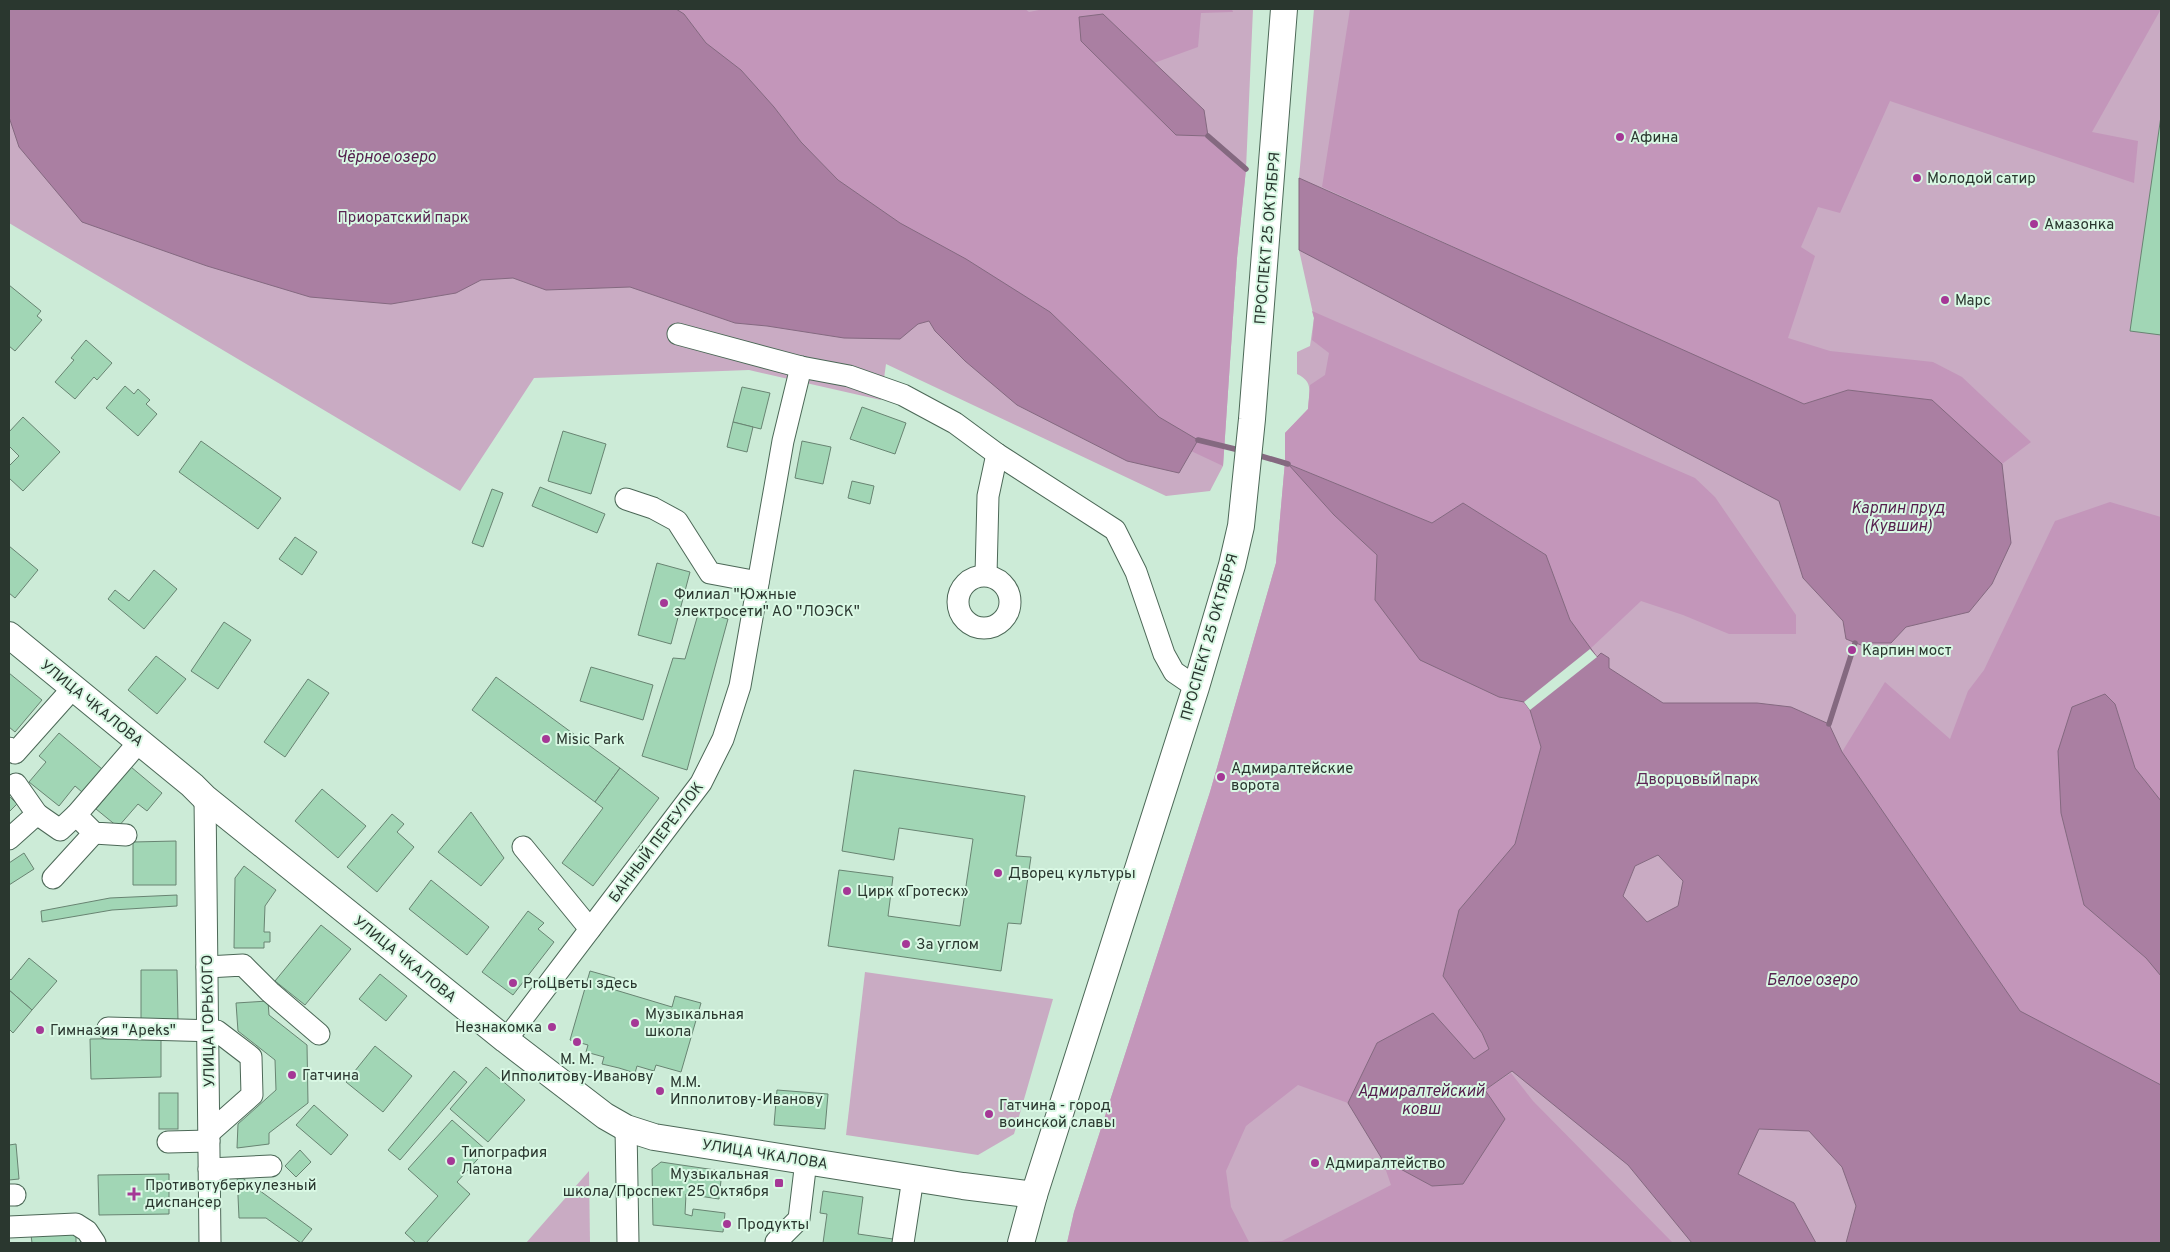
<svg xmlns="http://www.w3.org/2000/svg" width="2170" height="1252" font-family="Overpass,sans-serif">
<rect width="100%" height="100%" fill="#ccebd7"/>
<g fill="#c9abc3">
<polygon points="9,9 1253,9 1246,169 1237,258 1223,466 1210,491 1166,496 886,364 881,400 749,370 534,378 460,491 9,223"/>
<path d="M1314,9H2161V1243H1067L1074,1212L1210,792L1276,563L1285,462V433L1308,409C1309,392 1314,382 1297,374V352L1310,346L1314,318L1299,250V178Z"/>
<polygon points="865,972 1053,999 1014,1134 978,1155 846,1135"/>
<polygon points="589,1171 590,1243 526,1243"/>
</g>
<g fill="#c396ba">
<polygon points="676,9 1025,9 1029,12 1044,9 1232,9 1233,12 1201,13 1198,47 1154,63 1103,14 1079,17 1176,135 1208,136 1246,169 1237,258 1223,466 1191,451 1198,440 1159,417 1050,312 966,259 900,223 838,180 801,142 774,107 741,70 706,43 684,14"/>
<polygon points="1350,9 2161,9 2092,132 2138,141 2134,183 1890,101 1840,213 1818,207 1801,247 1815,256 1788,338 1830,351 1933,362 1962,377 2031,442 2002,464 1931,400 1848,390 1804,404 1761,386 1322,187"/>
<polygon points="1312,311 1695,478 1715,497 1796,615 1796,634 1729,634 1683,615 1641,601 1590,649 1570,620 1546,555 1463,503 1432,523 1289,464 1334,515 1377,555 1375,600 1499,697 1524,702 1530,710 1541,747 1515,844 1459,910 1482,1033 1489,1049 1475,1059 1377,1043 1348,1103 1298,1085 1246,1126 1226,1171 1231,1207 1249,1242 1282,1241 1391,1185 1382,1159 1432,1186 1485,1090 1511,1073 1533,1101 1673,1243 1067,1243 1074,1212 1210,792 1276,563 1285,462 1285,433 1308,409 1310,385 1325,375 1329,353 1312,340 1314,318"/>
<polygon points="2110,502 2161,517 2161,801 2135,768 2115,704 2061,813 2084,905 2146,958 2161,976 2161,1085 2020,1011 1842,752 1885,682 1950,739 1968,691 1984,670 2055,521"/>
</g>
<g fill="#aa7fa2" stroke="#846980" fill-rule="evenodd">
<polygon points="9,9 676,9 684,14 706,43 741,70 774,107 801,142 838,180 900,223 966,259 1050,312 1159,417 1198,440 1179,473 1127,461 1017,405 965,361 935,331 929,321 918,324 900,339 844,338 767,326 735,323 630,287 546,290 513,278 481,280 456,293 391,304 310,297 207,266 82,222 19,147 9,117"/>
<polygon points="1103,14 1204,110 1208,136 1176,135 1081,41 1079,17"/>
<polygon points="1299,178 1804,404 1848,390 1932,400 2002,464 2011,543 1992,584 1969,612 1906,627 1891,643 1870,643 1866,647 1846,639 1843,621 1803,578 1779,501 1299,250"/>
<path d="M1288,464L1432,523L1463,503L1546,555L1570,620L1597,657L1601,653L1609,658V668L1663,703H1757L1791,707L1829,724L1842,752L2020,1011L2161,1085V1243H1846L1856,1206L1842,1167L1809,1131L1759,1129L1738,1174L1794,1203L1816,1243H1692L1628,1165L1512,1071L1485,1090L1505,1119L1463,1184L1432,1186L1382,1159L1348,1103L1377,1043L1433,1013L1474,1059L1489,1049L1482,1033L1443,976L1459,910L1515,844L1541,747L1530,710L1524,702L1499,697L1420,660L1375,600L1377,555L1334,515ZM1658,855L1683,881L1678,906L1647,922L1623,896L1635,866Z"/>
<polygon points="2105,694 2115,704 2135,768 2161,801 2161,976 2146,958 2084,905 2061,813 2058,751 2072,707"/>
</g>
<polygon fill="#ccebd7" points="1590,649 1597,657 1530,710 1524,702"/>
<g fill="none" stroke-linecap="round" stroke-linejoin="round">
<g stroke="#846980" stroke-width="5.5">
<polyline points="1208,136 1246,169"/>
<polyline points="1198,440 1243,451"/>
<polyline points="1254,454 1288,464"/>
<polyline points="1829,724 1855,643"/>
</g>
</g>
<g fill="#a1d6b5" stroke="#688472">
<polygon points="2161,116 2161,335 2130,331"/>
<polygon points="9,285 41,311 37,316 42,320 15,351 9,346"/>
<polygon points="86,340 112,363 97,380 94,377 75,399 55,382 74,360 71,358"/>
<polygon points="125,386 134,394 138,389 150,400 146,404 157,414 138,436 106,408"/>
<polygon points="742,387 770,393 761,429 733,422"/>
<polygon points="862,407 906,423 895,454 850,439"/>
<polygon points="23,417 60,452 23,491 9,478 9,466 19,456 9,446 9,432"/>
<polygon points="733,422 753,427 747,452 727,447"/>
<polygon points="563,431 606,444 591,494 548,481"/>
<polygon points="201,441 281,498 258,529 179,472"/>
<polygon points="802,441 831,447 823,484 795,478"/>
<polygon points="852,481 874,486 870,504 848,498"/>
<polygon points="540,487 605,514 597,533 532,506"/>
<polygon points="492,489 503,493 483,547 472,543"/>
<polygon points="295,537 317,552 302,575 279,559"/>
<polygon points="9,546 38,570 15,598 9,593"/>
<polygon points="657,563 690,572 671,644 638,635"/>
<polygon points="154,570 177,589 144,629 108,599 115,590 129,601"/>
<polygon points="699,611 728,619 687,770 642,756 673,658 685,659"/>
<polygon points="224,622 251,640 218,689 191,671"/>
<polygon points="156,656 186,679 157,714 128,690"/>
<polygon points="591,667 653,685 643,720 580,701"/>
<polygon points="9,673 42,700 15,732 9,727"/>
<polygon points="496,677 620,768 595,802 472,710"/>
<polygon points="308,679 329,693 285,757 264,742"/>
<polygon points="59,733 102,769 82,792 75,786 59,806 29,782 46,762 39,756"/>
<polygon points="131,767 162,793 147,811 138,804 118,827 96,809"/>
<polygon points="620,768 659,798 593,886 562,863 603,808 595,802"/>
<polygon points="854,770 1025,796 1016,856 1031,857 1021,924 1008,923 1001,971 828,946 839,870 893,877 888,916 960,926 973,839 899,828 894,860 842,851"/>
<polygon points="322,789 366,826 338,858 295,821"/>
<polygon points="9,796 17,804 9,812"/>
<polygon points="471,812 504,858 481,886 438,852"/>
<polygon points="392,814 404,824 397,832 414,847 377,892 347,867"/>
<polygon points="176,841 176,885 133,885 133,842"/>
<polygon points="24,853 34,869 9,885 9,863"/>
<polygon points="244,866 276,890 265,906 264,932 270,932 270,942 264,942 264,948 234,948 235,878"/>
<polygon points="431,880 489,927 467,955 409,909"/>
<polygon points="177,895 177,906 112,910 42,922 41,911 110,898"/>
<polygon points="528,911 544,923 538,929 554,942 513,995 482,972"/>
<polygon points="321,925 351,949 305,1005 275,981"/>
<polygon points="29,958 57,981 32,1010 9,990 9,978 11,980"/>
<polygon points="141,970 177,970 178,1021 141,1021"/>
<polygon points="590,971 615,978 612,989 672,1007 675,996 701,1003 681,1072 656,1065 654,1071 637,1066 635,1073 619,1068 602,1064 604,1057 586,1052 588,1045 570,1040"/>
<polygon points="380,974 407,996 386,1021 359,999"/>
<polygon points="9,990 32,1010 13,1033 9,1029"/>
<polygon points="268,1001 269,1015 307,1045 308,1103 269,1133 269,1144 237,1148 238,1124 276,1090 275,1060 238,1031 236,1003"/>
<polygon points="161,1038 161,1077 91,1079 90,1039"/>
<polygon points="375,1046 412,1076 383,1112 346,1082"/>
<polygon points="486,1067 525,1100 488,1142 450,1109"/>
<polygon points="454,1071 467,1082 400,1160 388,1150"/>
<polygon points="777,1090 828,1094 825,1129 774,1125"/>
<rect x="159" y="1093" width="19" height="36"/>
<polygon points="314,1105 348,1135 331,1155 296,1125"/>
<polygon points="452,1120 486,1150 457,1182 470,1194 426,1243 416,1243 405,1233 438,1196 408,1169"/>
<polygon points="16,1144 19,1179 9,1180 9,1145"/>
<polygon points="300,1150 311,1162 296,1177 285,1166"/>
<polygon points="661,1162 722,1171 719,1199 686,1194 685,1214 692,1216 693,1209 725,1213 723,1232 653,1225 652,1169"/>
<polygon points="169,1174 169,1214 99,1215 98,1175"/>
<polygon points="237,1174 312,1229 301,1243 266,1218 239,1218"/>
<polygon points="823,1191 863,1197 858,1234 893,1239 892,1243 823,1243 827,1214 820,1213"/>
<polygon points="76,1234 76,1243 32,1243 31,1235"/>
</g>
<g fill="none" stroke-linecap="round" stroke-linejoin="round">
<defs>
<g id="minor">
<polyline points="678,334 801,367 849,376 903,395 955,423 997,454 1115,530 1136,572 1164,654 1174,672 1196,687"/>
<polyline points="626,499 653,508 677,521 710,573 758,582"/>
<polyline points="986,575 988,496 997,454"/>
<circle cx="984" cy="602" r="26"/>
<polyline points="9,748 15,753 73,688"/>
<polyline points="16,784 37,814"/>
<polyline points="205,798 210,1243"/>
<polyline points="126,835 94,833 76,815 139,742"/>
<polyline points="9,839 37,814 60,830 76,815"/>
<polyline points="523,847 590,929"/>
<polyline points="53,878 94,833"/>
<polyline points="207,967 243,965 270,992 319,1034"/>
<polyline points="108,1028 217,1031 251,1057 252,1095 209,1133"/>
<polyline points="506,1040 701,783 723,739 740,686 783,441 801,367"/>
<polyline points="626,1128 628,1243"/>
<polyline points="168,1142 209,1141"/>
<polyline points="209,1169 271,1166"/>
<polyline points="9,1195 15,1195"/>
<polyline points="9,1227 76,1224 87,1231 95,1243"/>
<polyline points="776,1242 799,1219 806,1161"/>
<polyline points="903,1243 913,1178"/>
</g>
<g id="major">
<polyline points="9,635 192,785 205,798 506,1040 605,1116 626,1128 654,1137 963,1186 1034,1195"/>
<polyline points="1021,1243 1034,1195 1196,687 1232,565 1241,526 1252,419 1284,9"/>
</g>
</defs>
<use href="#minor" stroke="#4c6857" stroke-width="23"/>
<use href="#major" stroke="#4c6857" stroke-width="28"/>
<use href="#minor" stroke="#fff" stroke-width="21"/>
<use href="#major" stroke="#fff" stroke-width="26"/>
</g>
<g fill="#a53896" stroke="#d9f8e4" stroke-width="2">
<circle cx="1620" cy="137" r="5"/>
<circle cx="1917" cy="178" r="5"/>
<circle cx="2034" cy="224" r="5"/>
<circle cx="1945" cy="300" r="5"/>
<circle cx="664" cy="603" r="5"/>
<circle cx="1852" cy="650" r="5"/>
<circle cx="546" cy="739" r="5"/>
<circle cx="1221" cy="777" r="5"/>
<circle cx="998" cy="873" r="5"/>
<circle cx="847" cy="891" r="5"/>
<circle cx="906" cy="944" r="5"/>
<circle cx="513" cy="983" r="5"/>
<circle cx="635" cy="1023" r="5"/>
<circle cx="552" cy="1027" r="5"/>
<circle cx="40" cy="1030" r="5"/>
<circle cx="577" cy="1042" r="5"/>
<circle cx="292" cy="1075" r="5"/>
<circle cx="660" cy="1091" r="5"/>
<circle cx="989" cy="1114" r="5"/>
<circle cx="451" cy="1161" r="5"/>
<circle cx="1315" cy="1163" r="5"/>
<rect x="774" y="1178" width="10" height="10" rx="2.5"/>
<path d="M131.5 1186.5h5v5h5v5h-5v5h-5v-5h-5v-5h5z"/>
<circle cx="727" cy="1224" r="5"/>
</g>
<g text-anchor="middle" stroke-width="4" stroke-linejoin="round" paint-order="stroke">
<g font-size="15" fill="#2a372f" stroke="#d9f8e4" text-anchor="start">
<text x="1630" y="142">Афина</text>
<text x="1927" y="183">Молодой сатир</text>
<text x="2044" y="229">Амазонка</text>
<text x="1955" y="305">Марс</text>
<text x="674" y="599">Филиал "Южные<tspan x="674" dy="17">электросети" АО "ЛОЭСК"</tspan></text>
<text x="1862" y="655">Карпин мост</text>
<text x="556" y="744">Misic Park</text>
<text x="1231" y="773">Адмиралтейские<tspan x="1231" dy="17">ворота</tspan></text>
<text x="1008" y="878">Дворец культуры</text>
<text x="857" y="896">Цирк «Гротеск»</text>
<text x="916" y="949">За углом</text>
<text x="523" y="988">ProЦветы здесь</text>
<text x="645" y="1019">Музыкальная<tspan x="645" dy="17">школа</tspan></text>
<text x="542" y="1032" text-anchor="end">Незнакомка</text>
<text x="50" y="1035">Гимназия "Apeks"</text>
<text x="577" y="1064" text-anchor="middle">М. М.<tspan x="577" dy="17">Ипполитову-Иванову</tspan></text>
<text x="302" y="1080">Гатчина</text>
<text x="670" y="1087">М.М.<tspan x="670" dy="17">Ипполитову-Иванову</tspan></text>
<text x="999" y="1110">Гатчина - город<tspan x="999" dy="17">воинской славы</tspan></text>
<text x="461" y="1157">Типография<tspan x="461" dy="17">Латона</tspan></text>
<text x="1325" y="1168">Адмиралтейство</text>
<text x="769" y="1179" text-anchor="end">Музыкальная<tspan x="769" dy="17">школа/Проспект 25 Октября</tspan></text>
<text x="145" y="1190">Противотуберкулезный<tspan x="145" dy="17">диспансер</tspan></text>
<text x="737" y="1229">Продукты</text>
</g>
<g font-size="15" fill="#5c2654" stroke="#d9f8e4">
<text x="403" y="222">Приоратский парк</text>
<text x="1697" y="784">Дворцовый парк</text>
</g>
<g font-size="15" fill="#2a372f" stroke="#d9f8e4">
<text transform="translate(1267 238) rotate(-85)" y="5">ПРОСПЕКТ 25 ОКТЯБРЯ</text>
<text transform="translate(1209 637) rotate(-74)" y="5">ПРОСПЕКТ 25 ОКТЯБРЯ</text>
<text transform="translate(92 703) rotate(39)" y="5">УЛИЦА ЧКАЛОВА</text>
<text transform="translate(656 842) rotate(-53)" y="5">БАННЫЙ ПЕРЕУЛОК</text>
<text transform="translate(405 959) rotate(39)" y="5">УЛИЦА ЧКАЛОВА</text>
<text transform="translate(208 1021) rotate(-91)" y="5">УЛИЦА ГОРЬКОГО</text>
<text transform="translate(765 1154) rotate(9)" y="5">УЛИЦА ЧКАЛОВА</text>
</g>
<g font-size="16" font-style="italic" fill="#56204e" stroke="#d9f8e4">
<text x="386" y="162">Чёрное озеро</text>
<text x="1898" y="513">Карпин пруд<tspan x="1898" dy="18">(Кувшин)</tspan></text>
<text x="1812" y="985">Белое озеро</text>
<text x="1421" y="1096">Адмиралтейский<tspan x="1421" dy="18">ковш</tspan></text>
</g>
</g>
<rect width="2170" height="1252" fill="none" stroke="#2a372f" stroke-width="20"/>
</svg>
